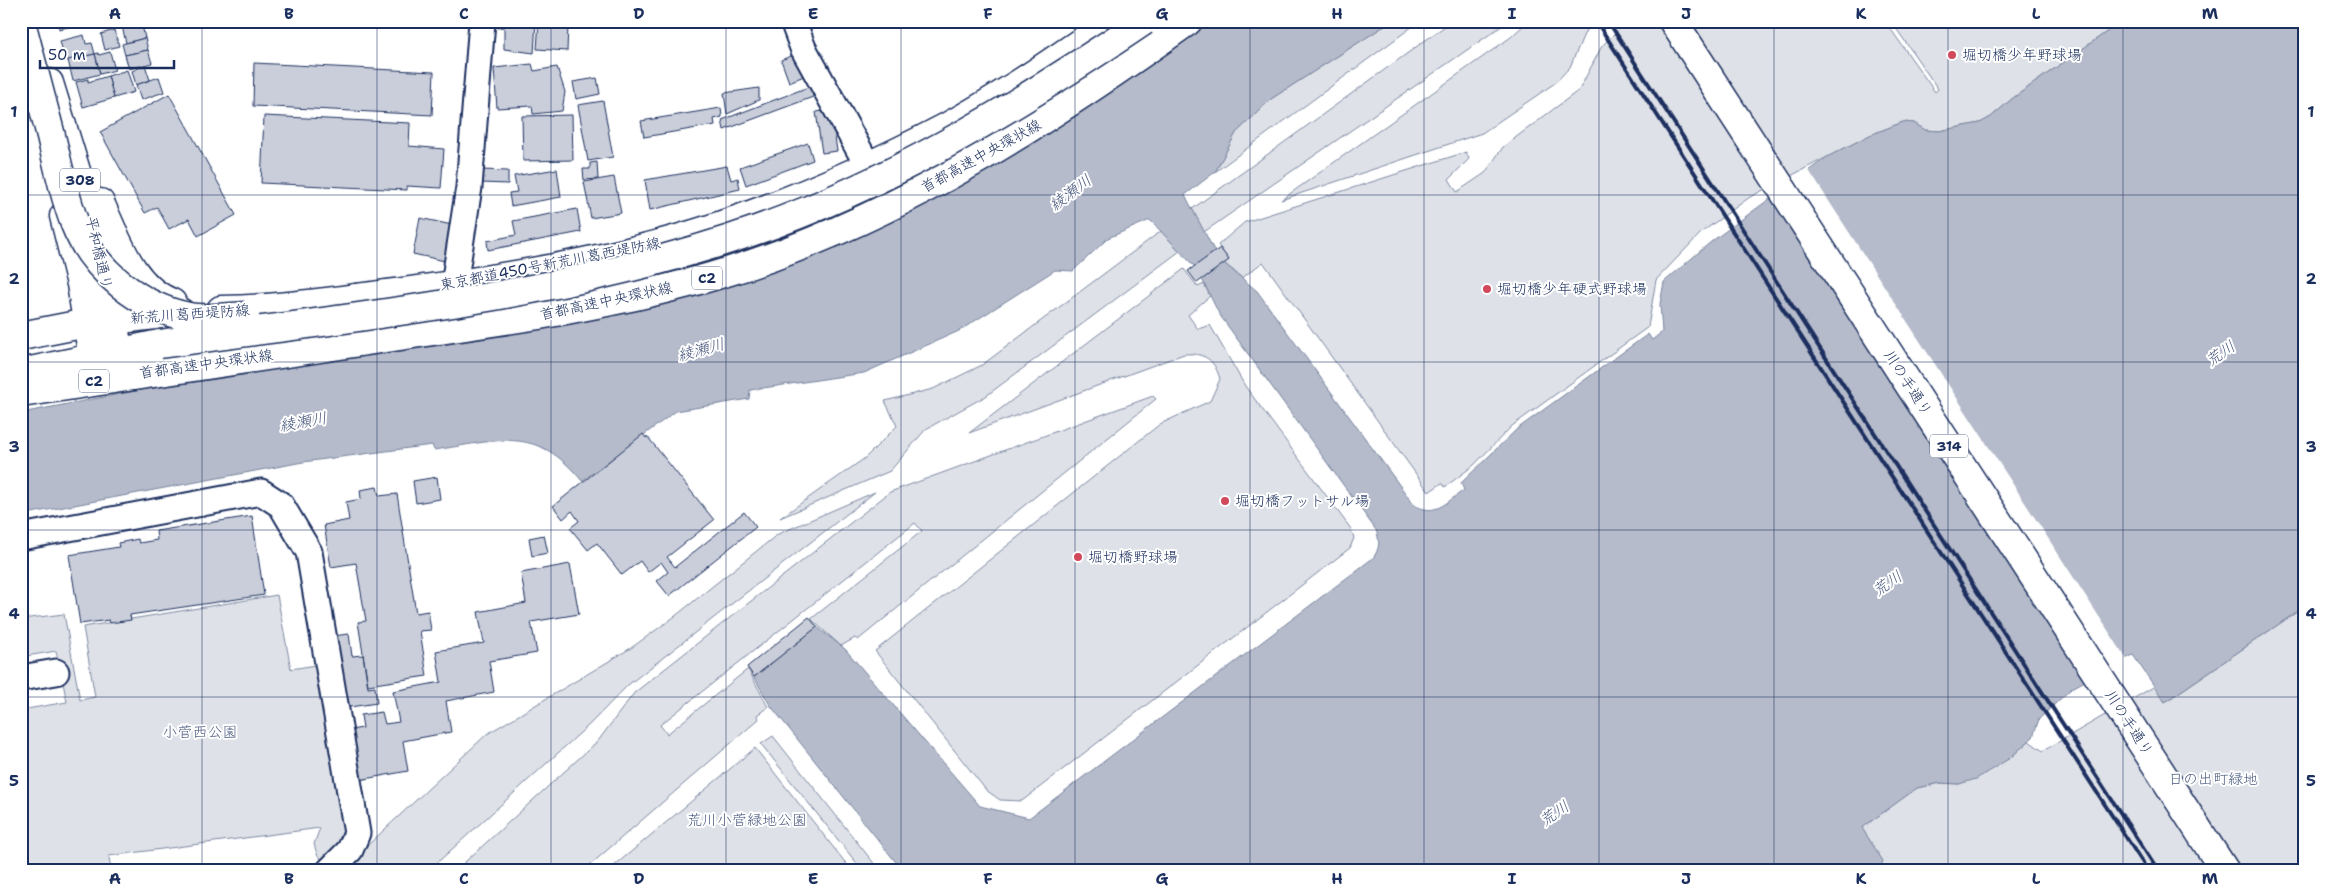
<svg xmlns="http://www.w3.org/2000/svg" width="2325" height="892" font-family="'Shantell Sans','Klee One',sans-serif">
<rect width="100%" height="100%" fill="#fff"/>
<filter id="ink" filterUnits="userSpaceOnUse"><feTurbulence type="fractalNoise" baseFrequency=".02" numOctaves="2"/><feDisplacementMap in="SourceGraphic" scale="10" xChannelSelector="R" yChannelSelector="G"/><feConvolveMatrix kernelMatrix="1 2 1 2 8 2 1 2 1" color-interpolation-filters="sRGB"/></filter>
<g filter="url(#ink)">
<g fill="#dee1e7" stroke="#7c88a2">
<polygon points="1392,21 1420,21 1215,172 1236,133 1271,99"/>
<polygon points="1452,21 1509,21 1204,232 1192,209"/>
<polygon points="1528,21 1597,21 1585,32 1570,67 1555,83 1482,133 1281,200 1511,37"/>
<polygon points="1627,21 1885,21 1935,92 1938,89 1891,21 2122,21 2013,98 1991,117 1980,123 1939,131 1925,130 1914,123 1903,122 1870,135 1750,197 1702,232 1656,280 1648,327 1512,426 1474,465 1445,487 1442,483 1429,492 1263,262 1242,278 1224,263 1229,260 1218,245 1245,222 1466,152 1469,159 1449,179 1457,192 1485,173 1503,147 1579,90 1602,46"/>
<polygon points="1161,231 1180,251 986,396 926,429 890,471 780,518 865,458 897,426 885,401 933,389 982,365"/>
<path d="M1184,269L1198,287L1204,284L1210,296L1188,315L1198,329L1210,325L1245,386L1351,529L1354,538L1350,548L1022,801L1000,800L986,790L875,651L1160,424L1210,401L1220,379C1214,359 1205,353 1184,354L969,433Z"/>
<polygon points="1153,396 1156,399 858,640 855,638 841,646 811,619 922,531 915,523 660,725 667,734 748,669 768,707 757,715 759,719 583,871 455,871 598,741 634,693 890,492"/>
<polygon points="875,492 628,685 590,724 428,871 340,871 487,734 631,648 674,617 778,534"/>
<polygon points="277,595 291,669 316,665 345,835 325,864 317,854 314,844 320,828 109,856 111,871 21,871 21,710 67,702 56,651 21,657 21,619 64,614 80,700 95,697 83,627"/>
<polygon points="2304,607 2304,871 1879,871 1882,861 1861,828 1917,788 1940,783 1959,784 2010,758 2029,741 2043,751 2155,686 2165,702"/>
<polygon points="773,736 880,871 863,871 761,744"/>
<polygon points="755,748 852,871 608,871"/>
</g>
<g fill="#b5bbca" stroke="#77839f">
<path d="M1206,21H1392L1271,99L1236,133L1215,172L1185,195L1215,252L1195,267L1150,220L1108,238L1073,271L1055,270L959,331L864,373L750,390L749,399L676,411L582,481C536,424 498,441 434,450L432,445L303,462L21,515V413L292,361L629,307L1046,133Z"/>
<path d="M2122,21H2304V607L2165,702L2133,655L2072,688L2039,719L2033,737L2010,758L1976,779L1959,784L1940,783L1917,788L1862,828L1883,861L1879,871H903L770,705L754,677L817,627L845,649L980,806L1029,818L1373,558C1380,548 1380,542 1376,530L1219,314L1202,279L1224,263L1257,291L1414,505C1436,517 1445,503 1464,490L1461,483L1517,429L1648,334L1652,340L1662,332L1660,304L1664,282L1712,241L1827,157L1870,135L1903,122L1914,123L1925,130L1939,131L1980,123L1991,117L2013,98Z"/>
</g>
<polygon fill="#fff" points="1808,169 2128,661 2086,683 1770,196"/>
<g fill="#caceda" stroke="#1b2f5e">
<polygon points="58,21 77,21 78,25 59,29"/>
<polygon points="141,21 145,38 126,43 121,22"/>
<polygon points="496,21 536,21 534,53 504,49 504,27 497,28"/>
<polygon points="539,21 592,21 592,28 568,26 567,51 537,49"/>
<polygon points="114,30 119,46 105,50 101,34"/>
<polygon points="84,35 86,44 92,43 95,54 65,61 60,41"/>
<polygon points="145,38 148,50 125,55 122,44"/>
<polygon points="148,50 152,63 129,69 125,55"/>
<polygon points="110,52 115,70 100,74 95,54 98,53 99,55"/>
<polygon points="95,54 100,74 73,81 68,60"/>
<polygon points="796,54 804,76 789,82 781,60"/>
<polygon points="254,63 434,72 432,115 253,106"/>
<polygon points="532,64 534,71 557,67 565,92 562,111 533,114 532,106 497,108 494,68"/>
<polygon points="145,65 150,80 136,85 132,71"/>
<polygon points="127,70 134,92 114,98 108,76"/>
<polygon points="108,76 114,98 83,107 76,82 88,79 88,82"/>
<polygon points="159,77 164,92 141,100 136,85"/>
<polygon points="597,78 600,94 576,99 573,82"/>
<polygon points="811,86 813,97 724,130 722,120"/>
<polygon points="759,88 759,100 727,114 724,93"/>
<polygon points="169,94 236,215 198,236 189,219 169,229 157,207 145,213 100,132"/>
<polygon points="603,101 613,157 588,161 578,105"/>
<polygon points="721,108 722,117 714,119 715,125 644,137 641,121"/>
<polygon points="831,110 837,151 822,153 816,112"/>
<polygon points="572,115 573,160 523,161 522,116"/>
<polygon points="264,116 410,123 409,146 444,149 441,188 407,186 407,190 261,183"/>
<polygon points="808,143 813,160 746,185 740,167"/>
<polygon points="597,162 598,179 584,180 583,169 590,169 590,163"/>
<polygon points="727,166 731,180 738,178 740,189 650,210 645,180"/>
<polygon points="557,169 561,197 511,206 509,193 517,192 514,176"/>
<polygon points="482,170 508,171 508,184 481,183"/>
<polygon points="614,177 621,213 591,218 584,182"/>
<polygon points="577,209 581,232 488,250 487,241 516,235 513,221"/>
<polygon points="420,218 452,225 445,261 413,254"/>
<polygon points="1220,248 1229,260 1197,283 1188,271"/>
<polygon points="643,434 646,438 647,436 714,520 667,557 675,567 744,512 756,527 669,596 657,581 668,572 661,562 648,572 640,561 622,575 597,543 588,550 570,528 579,521 572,511 563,519 553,506"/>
<polygon points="437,477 440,499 416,503 413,481"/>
<polygon points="377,487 379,496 397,494 416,613 428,611 431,630 420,631 427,676 368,685 358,622 366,621 356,563 331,567 324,525 349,520 346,502 361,499 360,490"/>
<polygon points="252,516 264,595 130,615 131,620 110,623 109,620 80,624 69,555 119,547 118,543 138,539 139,543 157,540 156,531"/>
<polygon points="544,535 548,553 532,556 529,538"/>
<polygon points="570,564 579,614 531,622 537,653 489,661 494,692 446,701 451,732 403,741 408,771 359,780 350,730 363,728 361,715 382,712 385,724 399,722 393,691 441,682 436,651 484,643 478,612 526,603 521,573"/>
<polygon points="809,617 817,627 754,677 747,667"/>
<polygon points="349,634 352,656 363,655 368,688 375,687 377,703 343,708 332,636"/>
</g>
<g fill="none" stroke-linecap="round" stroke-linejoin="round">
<defs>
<g id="minor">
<polyline points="793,21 803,48 868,166"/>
<polyline points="454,285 469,187 482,21"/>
<polyline points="21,537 261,492 281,505 309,552 357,833 350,850 329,871"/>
<polyline points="21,678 56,672"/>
</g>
<g id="major">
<polyline points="1673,21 2225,871"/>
<polyline points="49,83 96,236 107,281 116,338"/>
<path d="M100,203C117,239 131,287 172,303"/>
<polyline points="64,216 81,284 91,346"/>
<path d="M221,310C285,309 347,299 411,291C511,277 614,260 710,229C792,202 871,167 947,127C1004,96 1058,58 1112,21"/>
<polyline points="21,336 87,323 180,312"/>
</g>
<g id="highway">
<polyline points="356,298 444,295"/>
<polyline points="21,373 160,344"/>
<path d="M21,393L539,315C603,303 667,291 730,271C900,218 1044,123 1188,21"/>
</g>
</defs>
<use href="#minor" stroke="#1b2f5e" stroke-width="29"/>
<use href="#major" stroke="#1b2f5e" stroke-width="31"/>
<use href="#highway" stroke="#1b2f5e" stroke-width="31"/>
<use href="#minor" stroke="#fff" stroke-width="25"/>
<use href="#major" stroke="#fff" stroke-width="28"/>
<use href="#highway" stroke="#fff" stroke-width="28"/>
<g stroke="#1b2f5e" stroke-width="4">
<polyline points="1596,21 2148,871"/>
<polyline points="1608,21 2158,871"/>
</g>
<defs>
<g id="highway-bridge">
<path d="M21,22C31,60 41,98 51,136C58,165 64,196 75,224C93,270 141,308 189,317C206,320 227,317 245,316"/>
<path d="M160,344C350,317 546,299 730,239C879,191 1015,108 1144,21"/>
</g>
</defs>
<use href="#highway-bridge" stroke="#1b2f5e" stroke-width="31" stroke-linecap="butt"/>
<use href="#highway-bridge" stroke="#fff" stroke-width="28"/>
</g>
</g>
<path fill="none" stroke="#1b2f5e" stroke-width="1" stroke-opacity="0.55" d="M202,21V871M377,21V871M551,21V871M726,21V871M901,21V871M1075,21V871M1250,21V871M1424,21V871M1599,21V871M1774,21V871M1948,21V871M2123,21V871M21,195H2304M21,362H2304M21,530H2304M21,697H2304"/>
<g fill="#d1495b" stroke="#fff" stroke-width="2">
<circle cx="1952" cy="55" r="5"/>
<circle cx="1487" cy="289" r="5"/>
<circle cx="1225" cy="501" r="5"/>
<circle cx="1078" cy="557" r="5"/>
</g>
<g text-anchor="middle" stroke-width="4" stroke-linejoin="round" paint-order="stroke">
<g fill="#fff" stroke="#5f6d8e" stroke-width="1">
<rect x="60" y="168.5" width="40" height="23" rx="4"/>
<rect x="692" y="266.5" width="30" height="23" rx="4"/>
<rect x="79" y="369.5" width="30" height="23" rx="4"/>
<rect x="1930" y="434.5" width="38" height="23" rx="4"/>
</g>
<g font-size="14" font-weight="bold" fill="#1b2f5e">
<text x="80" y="185">308</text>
<text x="707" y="283">C2</text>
<text x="94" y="386">C2</text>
<text x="1949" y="451">314</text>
</g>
<g font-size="15" fill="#1b2f5e" stroke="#fff" text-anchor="start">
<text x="1962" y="60">堀切橋少年野球場</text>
<text x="1497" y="294">堀切橋少年硬式野球場</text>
<text x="1235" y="506">堀切橋フットサル場</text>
<text x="1088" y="562">堀切橋野球場</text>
</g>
<g font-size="15" fill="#1b2f5e" stroke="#fff">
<text transform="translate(981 156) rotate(-29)" y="5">首都高速中央環状線</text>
<text transform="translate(99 253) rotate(77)" y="5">平和橋通り</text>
<text transform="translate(550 264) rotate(-11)" y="5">東京都道450号新荒川葛西堤防線</text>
<text transform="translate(606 301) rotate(-12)" y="5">首都高速中央環状線</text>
<text transform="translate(190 314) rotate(-4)" y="5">新荒川葛西堤防線</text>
<text transform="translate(206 364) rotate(-8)" y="5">首都高速中央環状線</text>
<text transform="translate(1908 383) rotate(57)" y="5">川の手通り</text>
<text transform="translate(2129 723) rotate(57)" y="5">川の手通り</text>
</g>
<g font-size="15" fill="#4c5c80" stroke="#fff">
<text x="200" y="737">小菅西公園</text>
<text x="2213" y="784">日の出町緑地</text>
<text x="747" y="825">荒川小菅緑地公園</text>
</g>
<g font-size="16" font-style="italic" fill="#49597e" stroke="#fff">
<text transform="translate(1070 192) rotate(-37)" y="6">綾瀬川</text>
<text transform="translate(701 349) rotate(-15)" y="6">綾瀬川</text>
<text transform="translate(2220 353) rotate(-35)" y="6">荒川</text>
<text transform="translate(303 421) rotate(-10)" y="6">綾瀬川</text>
<text transform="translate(1887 583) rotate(-35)" y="6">荒川</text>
<text transform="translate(1554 813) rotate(-35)" y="6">荒川</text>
</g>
</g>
<rect width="2325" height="892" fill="none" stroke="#fff" stroke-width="55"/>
<path d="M40 60v8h134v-8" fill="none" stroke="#1b2f5e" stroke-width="2.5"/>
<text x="48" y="60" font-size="15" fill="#1b2f5e" stroke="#ffffff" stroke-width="4" paint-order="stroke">50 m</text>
<rect x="28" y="28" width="2270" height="836" fill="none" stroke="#1b2f5e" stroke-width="2"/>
<g font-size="16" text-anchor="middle" font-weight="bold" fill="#1b2f5e">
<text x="115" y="19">A</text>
<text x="289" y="19">B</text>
<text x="464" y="19">C</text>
<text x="639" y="19">D</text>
<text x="813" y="19">E</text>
<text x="988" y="19">F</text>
<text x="1162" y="19">G</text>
<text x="1337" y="19">H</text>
<text x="1512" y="19">I</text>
<text x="1686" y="19">J</text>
<text x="1861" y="19">K</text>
<text x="2036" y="19">L</text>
<text x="2210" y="19">M</text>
<text x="14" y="117">1</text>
<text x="2311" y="117">1</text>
<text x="14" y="284">2</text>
<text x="2311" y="284">2</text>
<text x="14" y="452">3</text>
<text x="2311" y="452">3</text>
<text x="14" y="619">4</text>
<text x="2311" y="619">4</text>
<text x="14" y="786">5</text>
<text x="2311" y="786">5</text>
<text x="115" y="884">A</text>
<text x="289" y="884">B</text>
<text x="464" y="884">C</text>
<text x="639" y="884">D</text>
<text x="813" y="884">E</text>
<text x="988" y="884">F</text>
<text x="1162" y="884">G</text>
<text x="1337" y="884">H</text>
<text x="1512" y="884">I</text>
<text x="1686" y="884">J</text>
<text x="1861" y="884">K</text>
<text x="2036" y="884">L</text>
<text x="2210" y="884">M</text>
</g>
</svg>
